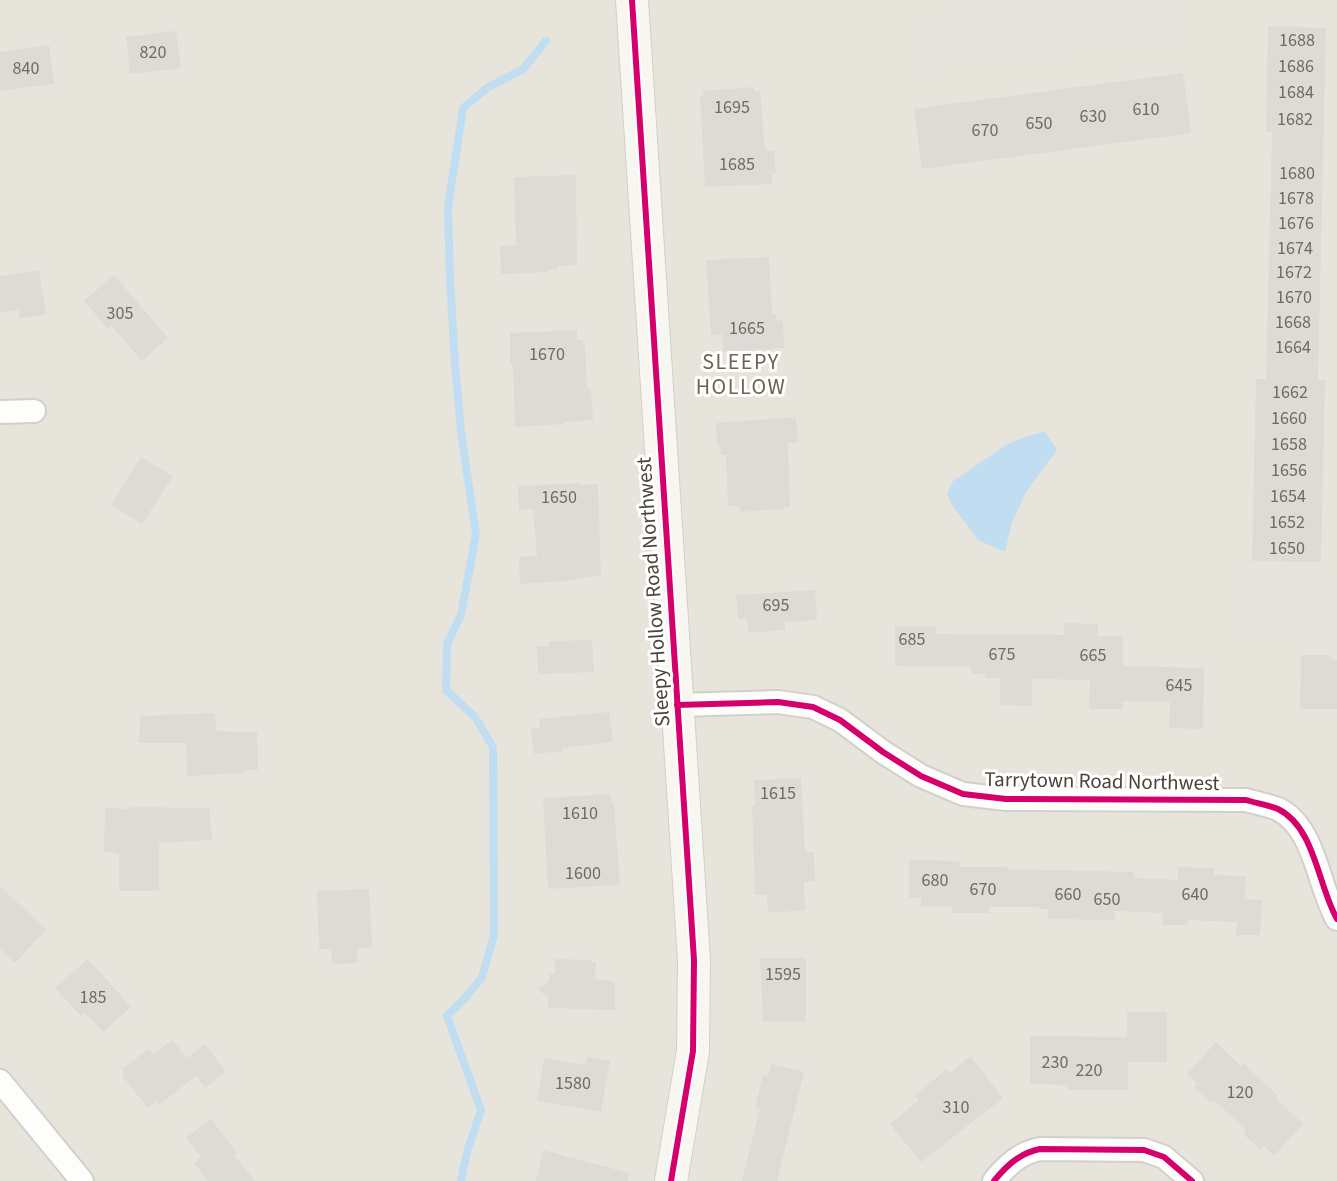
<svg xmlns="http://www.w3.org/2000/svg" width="1337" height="1181" font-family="'Source Sans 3',sans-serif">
<rect width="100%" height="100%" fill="#f4f2ee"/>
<rect fill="#e7e4dc" x="0" y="0" width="1337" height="1181"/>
<g fill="#e6e3df">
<polygon points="1065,0 1171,0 1177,35 925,65 920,20"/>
<polygon points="1233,574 1337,576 1337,638 1241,638 1240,614 1233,604"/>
</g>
<polygon fill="#c0ddf1" points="1045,432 1057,450 1026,492 1012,522 1005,552 978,540 952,505 947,493 953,481 1006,445 1027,436"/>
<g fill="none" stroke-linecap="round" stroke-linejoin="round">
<polyline stroke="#c0ddf1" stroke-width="8" points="461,1181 467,1152 481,1110 447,1016 465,998 482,977 494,935 493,747 475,717 446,690 447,644 461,615 476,534 461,432 455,365 450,278 448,207 463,108 487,88 523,69 546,41"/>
</g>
<g fill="#dedbd6">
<polygon points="1268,26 1326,28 1318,380 1325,380 1321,562 1252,561 1256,379 1266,379 1272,132 1266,132"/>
<polygon points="176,31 181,68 130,74 126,37"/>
<polygon points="49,45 54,84 0,91 0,52"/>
<polygon points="1183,73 1191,133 922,169 914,109"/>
<polygon points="754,87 754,91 760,91 765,151 774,150 776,173 772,173 772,184 705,187 700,96 703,96 703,91"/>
<polygon points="576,175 577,265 558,266 558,269 548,270 548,272 501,274 500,246 516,245 514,177"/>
<polygon points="769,257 772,315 776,314 776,321 783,320 784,348 723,352 722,334 711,335 706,260"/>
<polygon points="39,270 46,314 20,318 18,310 0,312 0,276"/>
<polygon points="114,275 168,338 142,361 111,325 108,329 84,301"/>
<polygon points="577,330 577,340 583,340 585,346 587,389 591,389 593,420 563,422 564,424 515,427 513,365 510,365 510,333"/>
<polygon points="796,417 798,442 788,443 790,507 784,507 784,509 740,512 739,506 728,506 726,455 721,455 720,444 717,445 716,423"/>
<polygon points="141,457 173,476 142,524 111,505"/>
<polygon points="580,483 580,485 598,484 601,576 577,578 577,580 520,584 519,557 537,556 533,509 519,510 518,486"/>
<polygon points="815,590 817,620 785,622 785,630 748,633 747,619 738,619 736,595"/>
<polygon points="1064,623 1098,624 1097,636 1123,636 1123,666 1204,668 1203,729 1169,728 1170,702 1123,701 1123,709 1089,709 1090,680 1032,679 1032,706 1000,705 1000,678 985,678 985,674 971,674 971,667 895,666 895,626 936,627 936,634 1064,635"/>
<polygon points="592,640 594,672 538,674 537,646 549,646 549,641"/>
<polygon points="1301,655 1331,655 1332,660 1337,660 1337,709 1300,709"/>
<polygon points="609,712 613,742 562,748 563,751 534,754 531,729 540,728 539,719"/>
<polygon points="215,713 216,731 257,732 258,770 245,770 245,773 187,776 186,743 139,743 140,716"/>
<polygon points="801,778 805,852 814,852 815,881 804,882 805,911 768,912 767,895 755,895 752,806 755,806 754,780"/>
<polygon points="610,794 611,803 614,803 620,885 548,889 543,798"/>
<polygon points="131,807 209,808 212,840 159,843 159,891 119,891 119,853 104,852 105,808 131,809"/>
<polygon points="909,860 959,861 959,867 1007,867 1007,869 1134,872 1134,878 1178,880 1178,867 1214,868 1214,875 1246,876 1245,899 1262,900 1260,935 1236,935 1237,922 1188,920 1187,925 1163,925 1163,913 1115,911 1115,920 1048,919 1048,909 1039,909 1039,907 989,907 989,913 952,913 952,907 921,906 921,898 909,898"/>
<polygon points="0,886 46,930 15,963 0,949"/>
<polygon points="369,889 372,947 357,948 357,963 332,964 331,949 319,949 317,891"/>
<polygon points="760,958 806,958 806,1022 763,1021"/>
<polygon points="88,959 131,1007 103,1032 85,1013 81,1016 55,988"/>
<polygon points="555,959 592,960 592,962 596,962 595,979 615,982 615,1010 548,1008 548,998 538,989 549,982 550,974 555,974"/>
<polygon points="1127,1012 1167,1012 1167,1062 1128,1062 1128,1090 1067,1090 1067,1085 1030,1084 1030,1036 1127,1037"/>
<polygon points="172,1040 187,1058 205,1044 226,1072 205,1088 196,1076 159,1105 156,1102 148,1108 123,1077 123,1068 149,1049 153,1054"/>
<polygon points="1216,1042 1241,1066 1243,1063 1278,1096 1276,1098 1303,1124 1274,1156 1264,1146 1261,1150 1243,1134 1246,1130 1214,1100 1211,1103 1194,1087 1197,1083 1187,1074"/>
<polygon points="970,1056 1003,1098 921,1162 890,1124 919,1100 915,1095 947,1069 950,1073"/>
<polygon points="587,1057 610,1061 601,1112 537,1101 544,1058 585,1065"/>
<polygon points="771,1064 804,1072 777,1181 742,1181 760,1108 755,1107 763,1075 768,1076"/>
<polygon points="211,1119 237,1153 235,1156 255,1181 208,1181 194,1163 201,1157 186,1138"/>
<polygon points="543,1150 629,1173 628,1181 536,1181"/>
</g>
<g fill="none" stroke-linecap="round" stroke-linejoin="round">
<defs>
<g id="street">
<polyline points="0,412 34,411"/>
<path d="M677,705L778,702L813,707L840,720L883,752L921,776L963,794L1006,799L1246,800C1256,803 1268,805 1278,809C1315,827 1318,886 1337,919"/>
<polyline points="0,1081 82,1181"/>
<path d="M994,1181C1007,1165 1020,1153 1040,1149L1144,1150L1164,1157L1192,1181"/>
</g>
<polyline id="secondary" points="632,0 694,960 693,1051 671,1181"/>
</defs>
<use href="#street" stroke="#d2d0cb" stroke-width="26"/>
<use href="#secondary" stroke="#d3cfc5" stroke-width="34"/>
<use href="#street" stroke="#fdfdfc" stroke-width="22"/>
<use href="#secondary" stroke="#f7f6f1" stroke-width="32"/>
<defs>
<g id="cycleway">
<polyline points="632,0 694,960 693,1051 671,1181"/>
<path d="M677,705L778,702L813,707L840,720L883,752L921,776L963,794L1006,799L1246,800C1256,803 1268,805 1278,809C1315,827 1318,886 1337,919"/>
<path d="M994,1181C1007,1165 1020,1153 1040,1149L1144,1150L1164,1157L1192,1181"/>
</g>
</defs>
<use href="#cycleway" stroke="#fff" stroke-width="10"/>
<use href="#cycleway" stroke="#d6006c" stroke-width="6"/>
</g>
<g text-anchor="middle" stroke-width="6" stroke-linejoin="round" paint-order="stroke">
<g font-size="18" fill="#706a61">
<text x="1297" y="46">1688</text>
<text x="153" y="58">820</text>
<text x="1296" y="72">1686</text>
<text x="26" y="74">840</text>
<text x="1296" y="98">1684</text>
<text x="732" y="113">1695</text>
<text x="1146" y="115">610</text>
<text x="1093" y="122">630</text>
<text x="1295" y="125">1682</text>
<text x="1039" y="129">650</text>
<text x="985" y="136">670</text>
<text x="737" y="170">1685</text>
<text x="1297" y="179">1680</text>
<text x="1296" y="204">1678</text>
<text x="1296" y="229">1676</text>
<text x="1295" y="254">1674</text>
<text x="1294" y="278">1672</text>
<text x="1294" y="303">1670</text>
<text x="120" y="319">305</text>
<text x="1293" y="328">1668</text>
<text x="747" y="334">1665</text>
<text x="1293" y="353">1664</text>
<text x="547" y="360">1670</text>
<text x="1290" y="398">1662</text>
<text x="1289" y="424">1660</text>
<text x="1289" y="450">1658</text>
<text x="1289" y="476">1656</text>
<text x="1288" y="502">1654</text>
<text x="559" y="503">1650</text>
<text x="1287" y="528">1652</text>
<text x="1287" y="554">1650</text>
<text x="776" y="611">695</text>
<text x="912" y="645">685</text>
<text x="1002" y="660">675</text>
<text x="1093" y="661">665</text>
<text x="1179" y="691">645</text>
<text x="778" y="799">1615</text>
<text x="580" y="819">1610</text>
<text x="583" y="879">1600</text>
<text x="935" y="886">680</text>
<text x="983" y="895">670</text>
<text x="1068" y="900">660</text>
<text x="1195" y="900">640</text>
<text x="1107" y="905">650</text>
<text x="783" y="980">1595</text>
<text x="93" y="1003">185</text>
<text x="1055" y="1068">230</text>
<text x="1089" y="1076">220</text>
<text x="573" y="1089">1580</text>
<text x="1240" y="1098">120</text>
<text x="956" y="1113">310</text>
</g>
<g font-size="21" fill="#4b4439" stroke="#fff">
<text transform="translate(653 592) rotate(-94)" y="7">Sleepy Hollow Road Northwest</text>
<text transform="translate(1102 781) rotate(1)" y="7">Tarrytown Road Northwest</text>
</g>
<g font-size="22" letter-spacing="1.5" fill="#6e6250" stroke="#fff">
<text x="741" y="369">SLEEPY<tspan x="741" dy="25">HOLLOW</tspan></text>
</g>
</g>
</svg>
